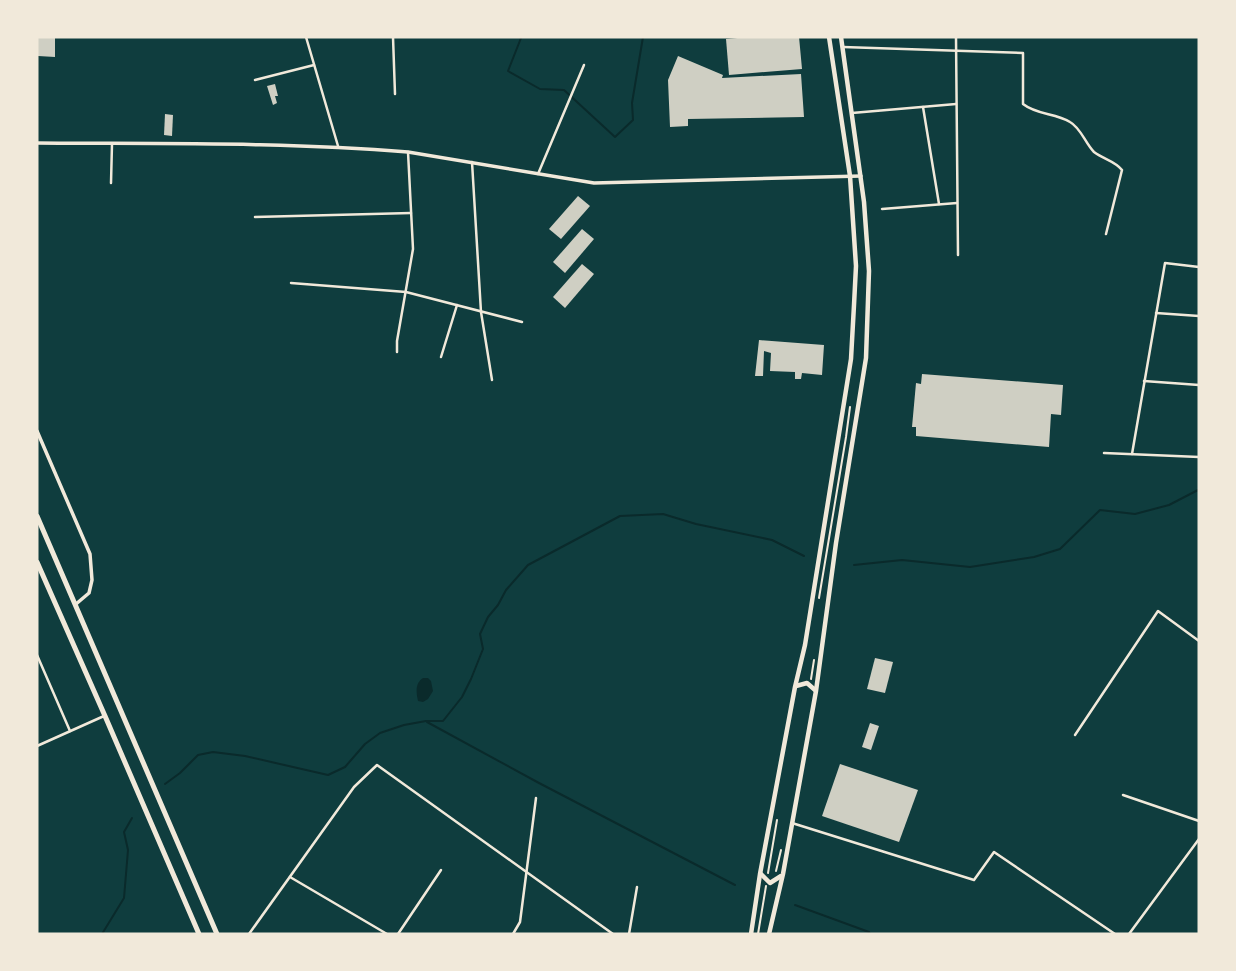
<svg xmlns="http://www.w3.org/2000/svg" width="1236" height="971" font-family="'Golos Text',sans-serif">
<rect width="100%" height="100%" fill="#0f3d3e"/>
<path fill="#0a2a2b" d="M423,678H428L431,681L433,691L428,699L423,702L418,701C416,692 415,683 423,678Z"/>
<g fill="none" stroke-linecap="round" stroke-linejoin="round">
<g stroke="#0a2a2b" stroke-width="2">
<polyline points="520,37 521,38 508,71 540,89 564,90 615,137 633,120 632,103 643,37"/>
<polyline points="854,565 902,560 970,567 1034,557 1060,549 1100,510 1135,514 1169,505 1198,490 1199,491"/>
<polyline points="427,722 539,783 735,885"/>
<polyline points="165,784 180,773 198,755 213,752 245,756 328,775 345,767 365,744 380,733 404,725 426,721 443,721 462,697 471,679 483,649 480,634 488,617 498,605 506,590 528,565 620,516 663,514 696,524 772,540 804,556"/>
<polyline points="795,905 869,932 870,934"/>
<polyline points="102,934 124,898 128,850 124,832 132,818"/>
</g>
</g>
<g fill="#cfcfc3">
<polygon points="38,37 55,37 55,57 38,56"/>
<polygon points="749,37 799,37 802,69 729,75 726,39"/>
<polygon points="678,56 723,75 722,78 801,74 804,117 688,119 688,126 670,127 668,80"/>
<polygon points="275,84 278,96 275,96 277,103 273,105 267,86"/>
<polygon points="165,114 173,115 172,136 164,135"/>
<polygon points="578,196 590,206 561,239 549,229"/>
<polygon points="582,229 594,239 565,273 553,262"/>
<polygon points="582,264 594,274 565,308 553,297"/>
<polygon points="759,340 824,345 822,375 802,373 801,379 795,379 795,372 770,371 771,353 764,351 763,376 755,376"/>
<polygon points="922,374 1063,385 1061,415 1051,414 1049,447 916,436 916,427 912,427 916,383 921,384"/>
<polygon points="875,658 893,662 885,693 867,689"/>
<polygon points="870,723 879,726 871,750 862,747"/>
<polygon points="840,764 918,790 899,842 822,816"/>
</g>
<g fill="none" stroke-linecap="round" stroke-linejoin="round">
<g stroke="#f1e9da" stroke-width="2">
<polyline points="819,598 846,437 850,407"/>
<polyline points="811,679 814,660"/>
<polyline points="776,871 781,850"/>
<polyline points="768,873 777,820"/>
<polyline points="758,934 766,886"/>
</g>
<g stroke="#f1e9da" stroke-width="2.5">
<polyline points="306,37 338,146"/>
<polyline points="393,37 395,94"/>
<polyline points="956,37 958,255"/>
<path d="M843,47L1023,53V104C1037,115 1055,113 1070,122C1081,128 1085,143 1094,152C1103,159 1115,161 1122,170L1106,234"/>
<polyline points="255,80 314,65"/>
<polyline points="923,107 939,204"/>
<polyline points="852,113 956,104"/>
<polyline points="472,162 481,312 492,380"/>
<polyline points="538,174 584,65"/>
<polyline points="111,183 112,144"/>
<polyline points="882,209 957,203"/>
<polyline points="255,217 411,213"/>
<polyline points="291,283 406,292 522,322"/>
<polyline points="1156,313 1199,316"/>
<polyline points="397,352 397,341 413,249 408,152"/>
<polyline points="441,357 457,305"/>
<polyline points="1144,381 1199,385"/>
<polyline points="1104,453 1199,457"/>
<polyline points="1132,454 1165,263 1199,267"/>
<polyline points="37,655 70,731"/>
<polyline points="1075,735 1158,611 1199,641"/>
<polyline points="37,746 104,716"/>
<polyline points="1123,795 1199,821"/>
<polyline points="792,823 974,880 994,852 1115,934"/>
<polyline points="290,877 387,934"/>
<polyline points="249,934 354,787 377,765 613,934"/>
<polyline points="398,934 441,870"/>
<polyline points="513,934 520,922 536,798"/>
<polyline points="629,934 637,887"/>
<polyline points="1129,934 1199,839"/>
</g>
<g stroke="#f1e9da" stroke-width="3.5">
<path d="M37,143C161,144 285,142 408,152L594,183L861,176"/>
<polyline points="37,431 90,554 92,580 89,593 76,604"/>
</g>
<g stroke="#f1e9da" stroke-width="4.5">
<polyline points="796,686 807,683 815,690"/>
<polyline points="761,874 770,883 781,876"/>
<polyline points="751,934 760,874 795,687 805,645 851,359 854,305 856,266 850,176 829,37"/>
<polyline points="769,934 783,874 816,691 836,543 866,358 869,271 864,202 841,37"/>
</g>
<g stroke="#f1e9da" stroke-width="5">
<polyline points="37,516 217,934"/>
<polyline points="37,562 105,716 199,934"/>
</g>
</g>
<rect width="1236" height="971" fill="none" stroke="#f1e9da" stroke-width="77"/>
</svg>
